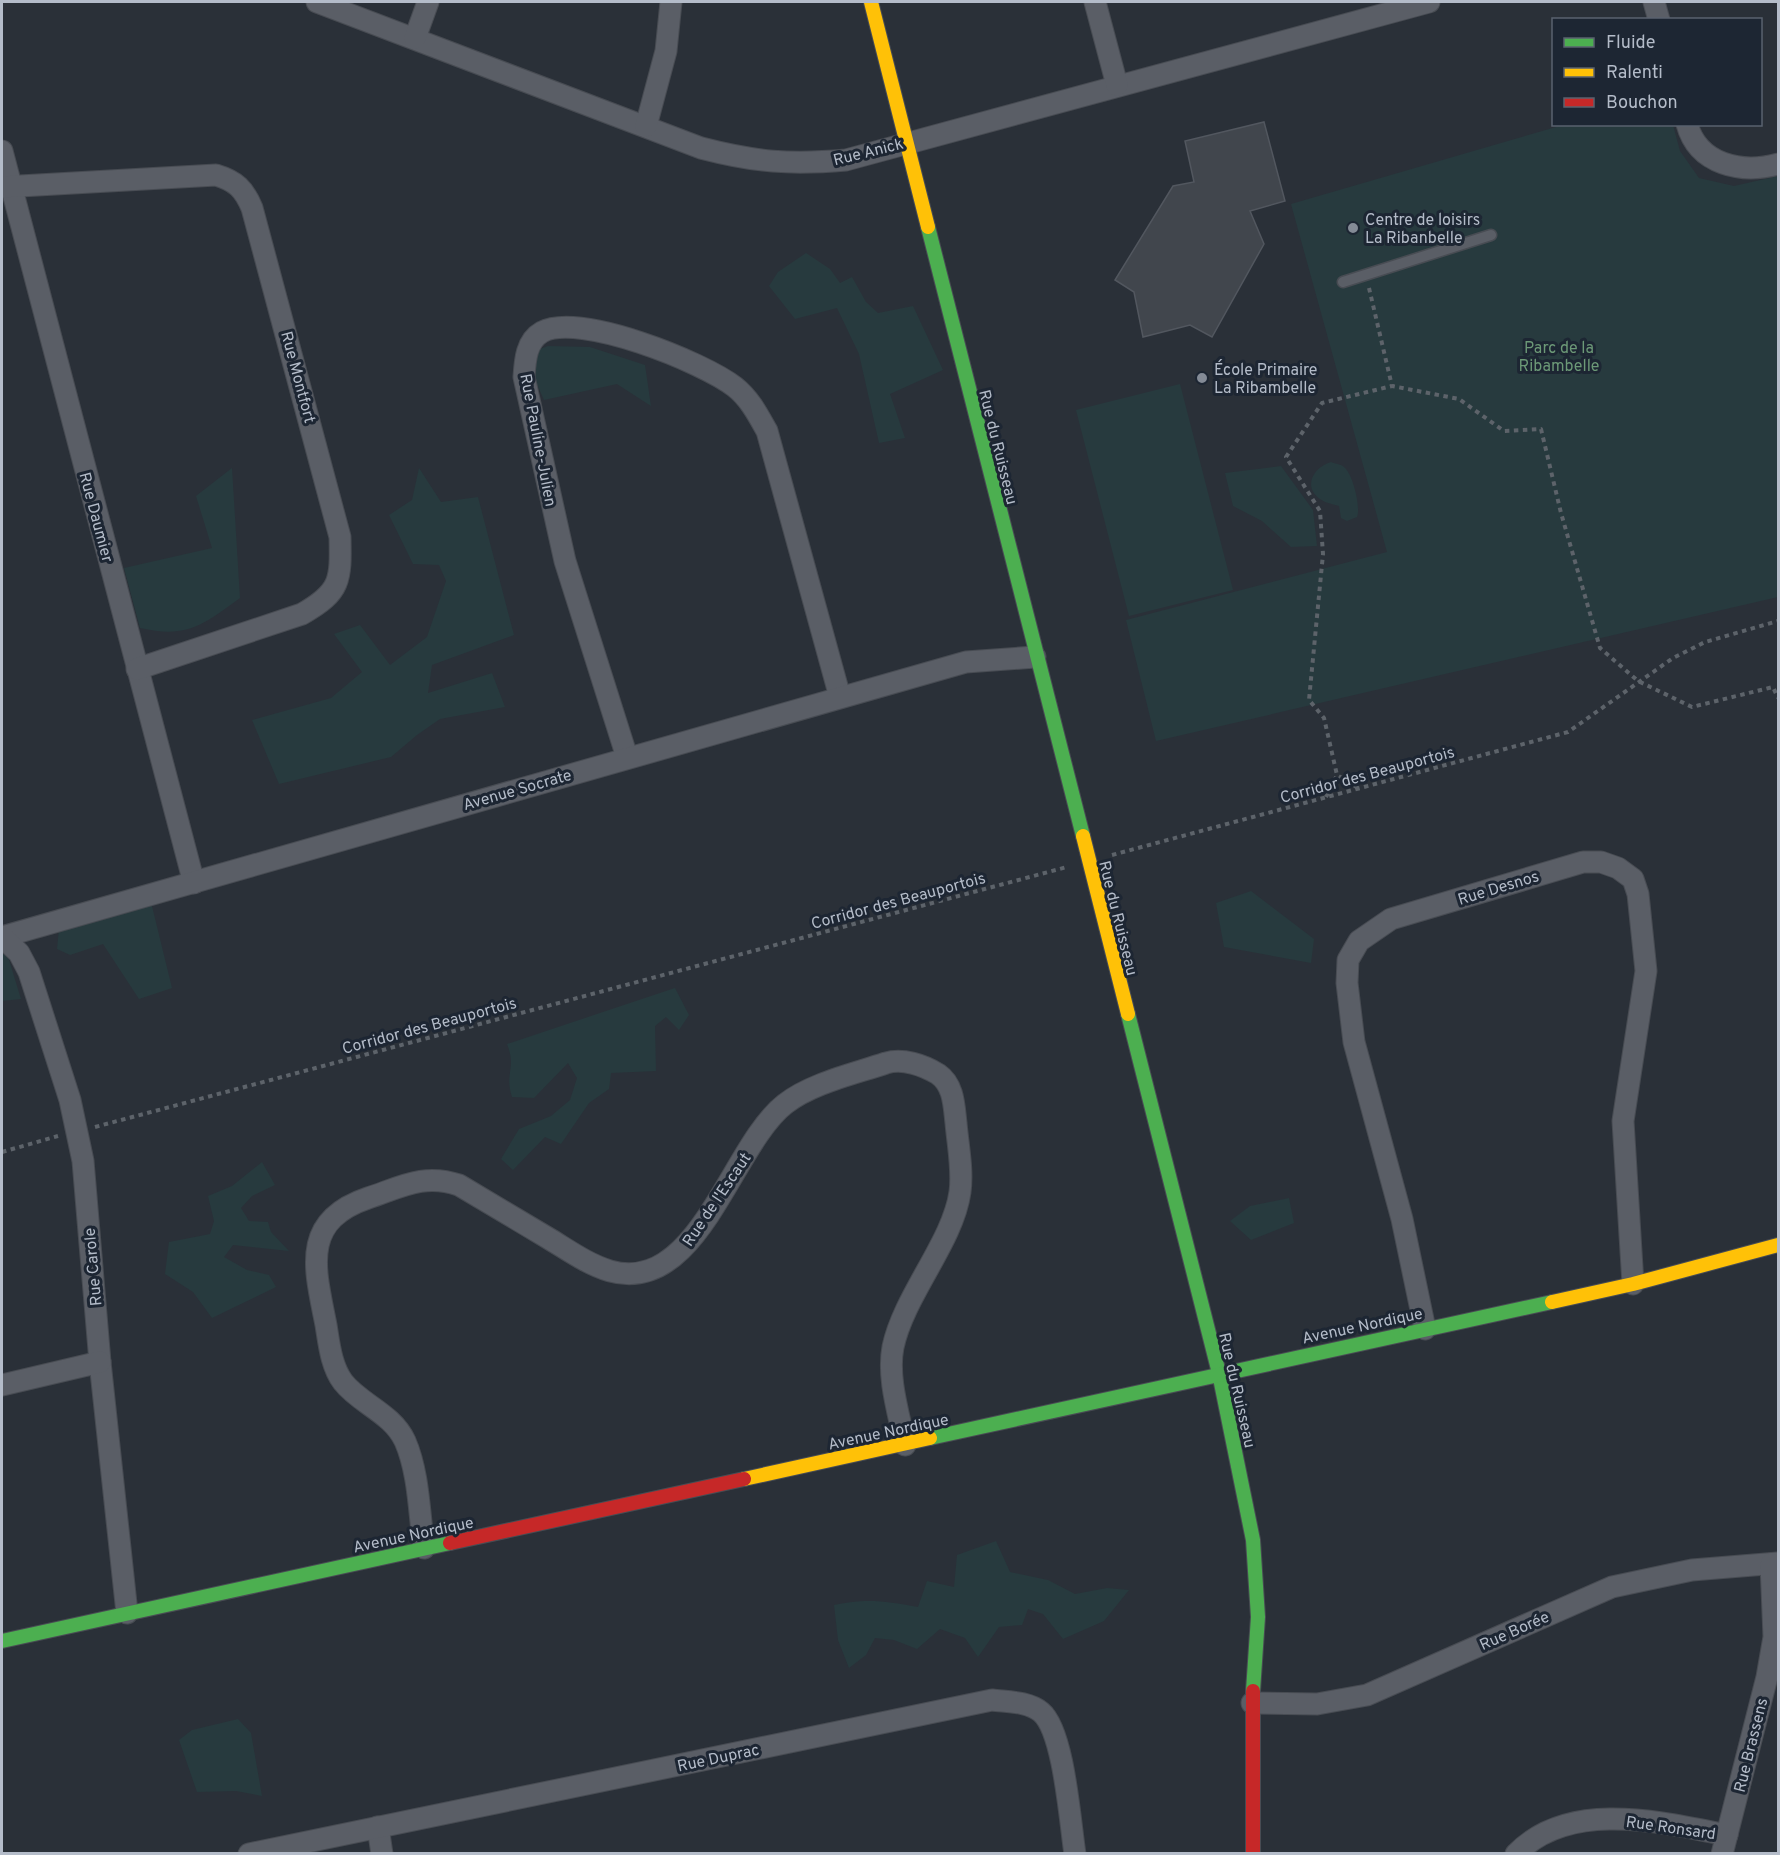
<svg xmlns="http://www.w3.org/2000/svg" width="1780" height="1855" font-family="Overpass,sans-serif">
<rect width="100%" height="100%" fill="#2a3038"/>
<g fill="#273a3e">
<polygon points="1563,125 1673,125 1680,151 1699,178 1734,186 1778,176 1778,597 1156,741 1126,620 1387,552 1291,204"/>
<polygon points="806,253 830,269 840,283 852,277 866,302 878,313 913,306 943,370 890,394 905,438 879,443 859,354 837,308 795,319 769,286 778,272"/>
<polygon points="548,346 590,347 645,365 651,406 617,384 544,400 531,371 532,352"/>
<polygon points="1180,384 1233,590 1129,616 1076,410"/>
<path d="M1331,462C1336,464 1341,464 1344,467C1353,474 1361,508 1357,517L1347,521L1341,518L1339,506C1333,504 1325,503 1320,499C1302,486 1314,467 1331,462Z"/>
<polygon points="1281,466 1313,510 1317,546 1291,547 1262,521 1233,506 1225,473"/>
<path d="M232,468L240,598C204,624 188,639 140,628L124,568L212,548L196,496Z"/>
<polygon points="419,468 441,502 478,497 514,635 432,665 428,693 492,673 505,707 440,719 417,735 391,757 279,784 252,720 331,698 362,672 334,634 360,625 390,665 427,637 446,581 439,565 413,564 389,515 412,500"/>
<polygon points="1251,891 1314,939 1311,963 1224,947 1216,903"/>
<polygon points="151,902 172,988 139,999 103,944 70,955 57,949 59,929"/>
<polygon points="2,937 21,999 2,1001"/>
<path d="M675,988L689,1015L679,1030L666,1017L655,1026L656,1071L611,1073L609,1089L589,1103L561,1144L545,1137L513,1170L501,1159L519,1129L551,1116L570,1100L577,1078L568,1063L534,1098L512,1097C504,1072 517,1069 507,1044Z"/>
<polygon points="262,1162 275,1185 252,1196 241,1208 249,1221 268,1222 271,1232 289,1251 233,1245 224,1257 247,1270 269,1275 276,1287 212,1318 193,1292 165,1274 169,1242 210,1234 214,1221 208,1196 232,1186"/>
<polygon points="1289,1198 1294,1223 1251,1240 1230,1221 1250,1206"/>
<path d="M996,1541L1010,1572L1048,1580L1075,1594L1107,1588L1129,1590L1104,1621L1063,1639L1043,1614L1028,1609L1022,1625L999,1627L978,1657L965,1638L940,1629L917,1649L894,1640L875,1638L866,1655L849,1668L838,1640L834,1605C867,1598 885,1601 918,1607L927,1581L954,1587L957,1555Z"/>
<polygon points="238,1719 251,1733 262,1796 236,1791 197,1792 179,1740 192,1730"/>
</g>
<polygon fill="#41464d" stroke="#52575f" stroke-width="1.5" points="1264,122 1285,201 1250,211 1264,244 1212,337 1190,325 1143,337 1134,292 1115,280 1173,186 1194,182 1185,141"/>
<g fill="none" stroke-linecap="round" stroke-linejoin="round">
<defs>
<polyline id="lane" points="1343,282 1491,235"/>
<g id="street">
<path d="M317,2L701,148C755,162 790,165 846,160L1429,2"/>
<polyline points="1095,2 1117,85"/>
<polyline points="1654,2 1659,20"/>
<polyline points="415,38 428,2"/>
<path d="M1687,124C1698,165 1742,174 1778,164"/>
<polyline points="646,126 666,51 671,2"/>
<polyline points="2,151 194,883"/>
<path d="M2,187L216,175C236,181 244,189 252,208L340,537C341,580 341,592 302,614L137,669"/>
<path d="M627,757L565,561L524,377C525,361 526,341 542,332C579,312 703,362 735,387C750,399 758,415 767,431L840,697"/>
<polyline points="2,937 966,662 1035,657"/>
<polyline points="2,937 19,953 29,972 70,1100 83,1161 100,1362 127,1613"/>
<polyline points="1425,1329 1402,1219 1354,1042 1347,983 1348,960 1359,941 1391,919 1583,862 1601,862 1618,868 1633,879 1638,894 1646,971 1623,1121 1633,1284"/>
<polyline points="2,1385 100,1362"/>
<path d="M424,1548C419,1513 419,1473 405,1441C392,1413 360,1404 343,1382C331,1366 329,1343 326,1325C315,1269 300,1221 368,1198C401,1187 424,1173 459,1185C489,1203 519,1221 548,1238C568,1250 587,1264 610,1271C698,1296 731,1146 785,1104C812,1083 854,1074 886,1063C903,1058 923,1065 938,1074C954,1085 954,1106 956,1123C958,1146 963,1170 960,1192C953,1242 904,1295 893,1347C887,1378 899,1414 905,1445"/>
<polyline points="1252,1703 1317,1704 1367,1695 1612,1587 1692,1570 1778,1563"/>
<polyline points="378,1827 382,1854"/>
<path d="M249,1854L992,1700C1007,1702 1028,1701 1041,1712C1064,1731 1070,1822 1075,1854"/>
<path d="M1516,1854C1569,1799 1661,1822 1727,1835"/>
<polyline points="1722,1854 1767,1677 1774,1637 1771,1564"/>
</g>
<g id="fast">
<polyline points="928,227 1083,836"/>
<polyline points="1128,1014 1219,1373 1253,1540 1258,1617 1253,1691"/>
<polyline points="930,1438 1552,1302"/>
<polyline points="2,1641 450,1543"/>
</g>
<g id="slow">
<polyline points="871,2 928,227"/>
<polyline points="1083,836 1128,1014"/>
<polyline points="1552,1302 1633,1284 1778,1245"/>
<polyline points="744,1479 930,1438"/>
</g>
<g id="jam">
<polyline points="450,1543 744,1479"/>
<polyline points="1253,1691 1253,1854"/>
</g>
</defs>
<use href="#lane" stroke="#484c53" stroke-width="13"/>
<use href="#street" stroke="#484c53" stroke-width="23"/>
<use href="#fast" stroke="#484c53" stroke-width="16"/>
<use href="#slow" stroke="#484c53" stroke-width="16"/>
<use href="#jam" stroke="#484c53" stroke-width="16"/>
<g stroke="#5d636a" stroke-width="4" stroke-dasharray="4.5 4.5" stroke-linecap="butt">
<polyline points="1369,288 1392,386 1459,399 1504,431 1541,429 1561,513 1600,648 1638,681 1692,707 1773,687 1778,698"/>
<polyline points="1358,788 1337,775 1324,718 1309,700 1323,554 1320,511 1286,457 1322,403 1392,386"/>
<polyline points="1326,797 1337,775"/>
<polyline points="1112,855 1568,732 1673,658 1705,642 1778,621"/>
<polyline points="95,1127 1067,867"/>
<polyline points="2,1152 58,1136"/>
</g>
<use href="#lane" stroke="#5a5e66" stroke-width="10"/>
<use href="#street" stroke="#5a5e66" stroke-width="21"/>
<use href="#fast" stroke="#4caf50" stroke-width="14"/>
<use href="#slow" stroke="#ffc107" stroke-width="14"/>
<use href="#jam" stroke="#c62828" stroke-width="14"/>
</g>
<g fill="#848b96" stroke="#1d2633" stroke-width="2">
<circle cx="1353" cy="228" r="6"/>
<circle cx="1202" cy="378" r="6"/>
</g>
<g text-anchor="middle" stroke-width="6" stroke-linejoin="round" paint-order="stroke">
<g font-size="16" fill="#b4bcc9" stroke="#1d2633">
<text transform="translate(868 151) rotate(-14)" y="6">Rue Anick</text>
<text transform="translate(299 377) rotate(75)" y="6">Rue Montfort</text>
<text transform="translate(539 440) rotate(79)" y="6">Rue Pauline-Julien</text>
<text transform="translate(999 447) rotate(76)" y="6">Rue du Ruisseau</text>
<text transform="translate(97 517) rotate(75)" y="6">Rue Daumier</text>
<text transform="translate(1367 774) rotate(-15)" y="6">Corridor des Beauportois</text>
<text transform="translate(517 789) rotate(-16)" y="6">Avenue Socrate</text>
<text transform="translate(1498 887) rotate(-17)" y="6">Rue Desnos</text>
<text transform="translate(898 900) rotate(-15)" y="6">Corridor des Beauportois</text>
<text transform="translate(1119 918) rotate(76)" y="6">Rue du Ruisseau</text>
<text transform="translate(429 1025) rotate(-15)" y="6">Corridor des Beauportois</text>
<text transform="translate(716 1199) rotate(-56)" y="6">Rue de l'Escaut</text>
<text transform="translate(92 1267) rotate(-95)" y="6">Rue Carole</text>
<text transform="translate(1362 1325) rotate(-12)" y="6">Avenue Nordique</text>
<text transform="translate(1238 1390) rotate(77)" y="6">Rue du Ruisseau</text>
<text transform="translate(888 1431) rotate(-12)" y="6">Avenue Nordique</text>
<text transform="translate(413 1534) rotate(-12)" y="6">Avenue Nordique</text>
<text transform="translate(1514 1630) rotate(-24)" y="6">Rue Borée</text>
<text transform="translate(1750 1745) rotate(-76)" y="6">Rue Brassens</text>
<text transform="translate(718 1757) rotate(-12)" y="6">Rue Duprac</text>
<text transform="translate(1671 1827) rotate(8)" y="6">Rue Ronsard</text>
</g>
<g font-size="16" fill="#b4bcc9" stroke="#1d2633" text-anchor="start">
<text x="1365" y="225">Centre de loisirs<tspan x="1365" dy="18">La Ribanbelle</tspan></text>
<text x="1214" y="375">École Primaire<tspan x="1214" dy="18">La Ribambelle</tspan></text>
</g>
<g font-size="16" fill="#6c9977" stroke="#1d2633">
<text x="1559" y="353">Parc de la<tspan x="1559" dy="18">Ribambelle</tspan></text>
</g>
</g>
<rect width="1780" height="1855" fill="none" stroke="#b4bcc9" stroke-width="6"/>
<rect x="1552" y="18" width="210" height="108" fill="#1d2633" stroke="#59626f" stroke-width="1.5"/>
<rect x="1564" y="38" width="30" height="9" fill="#4caf50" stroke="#59626f" stroke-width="1.5"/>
<text x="1606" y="48" font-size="18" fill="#b4bcc9">Fluide</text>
<rect x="1564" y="68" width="30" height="9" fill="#ffc107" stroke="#59626f" stroke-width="1.5"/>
<text x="1606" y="78" font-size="18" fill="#b4bcc9">Ralenti</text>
<rect x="1564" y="98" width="30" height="9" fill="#c62828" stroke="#59626f" stroke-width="1.5"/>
<text x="1606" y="108" font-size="18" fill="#b4bcc9">Bouchon</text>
</svg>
